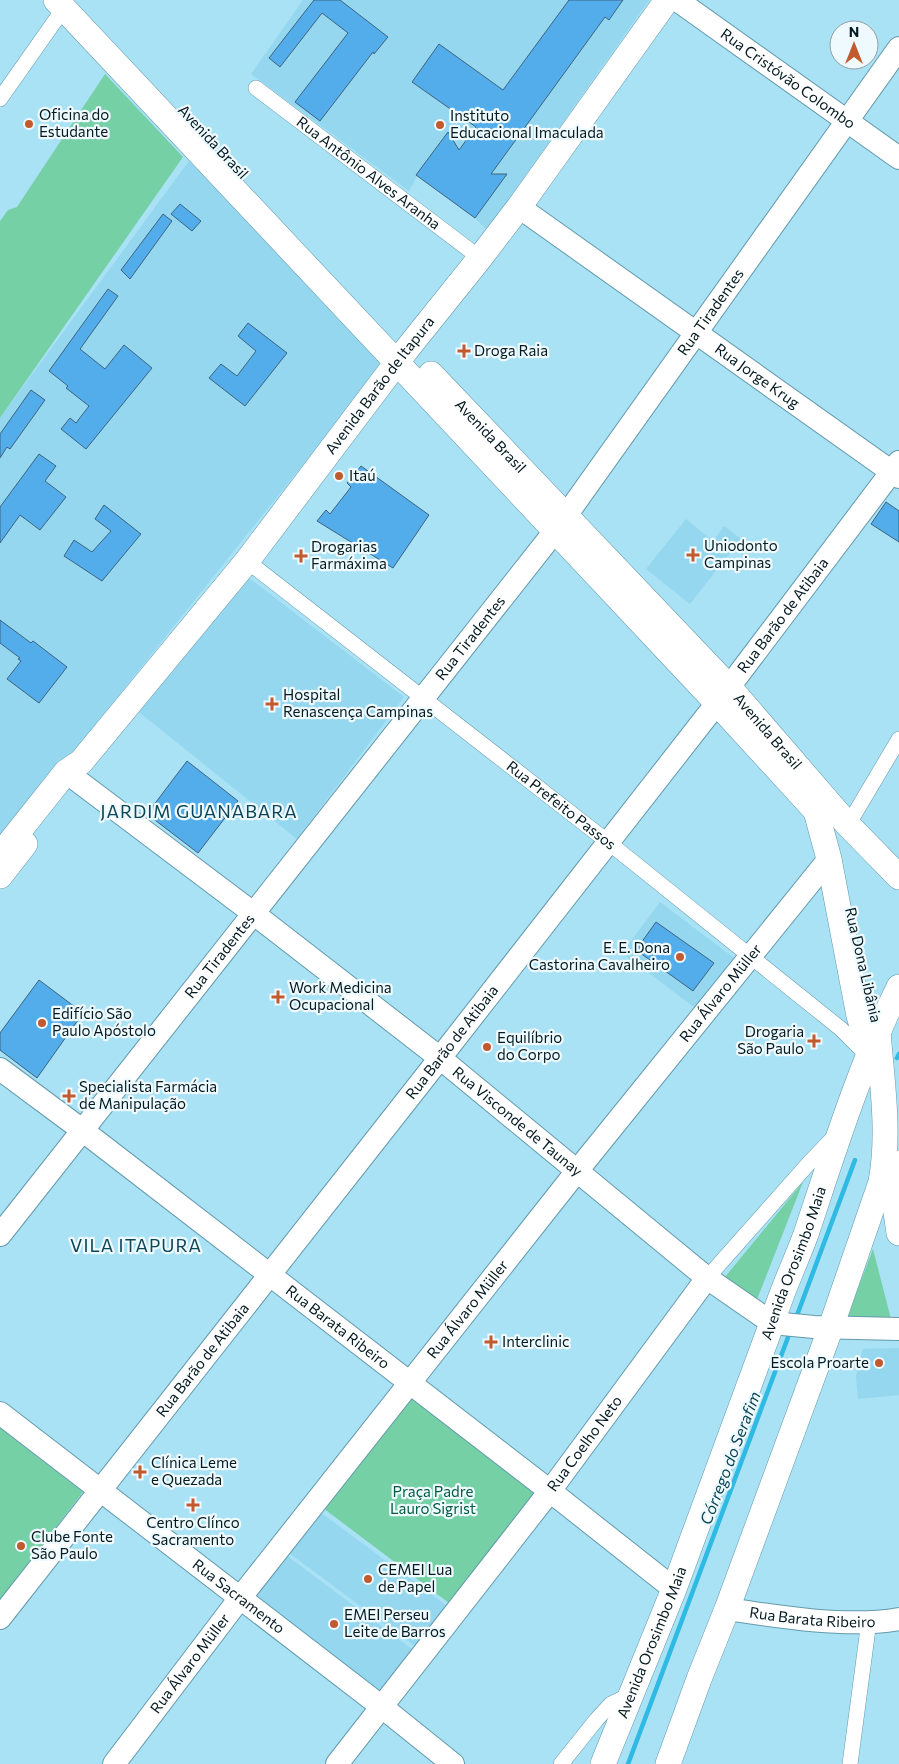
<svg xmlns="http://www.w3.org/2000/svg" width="899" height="1764" font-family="Commissioner,sans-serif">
<rect width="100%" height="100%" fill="#a9e1f5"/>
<g fill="#95d7ee">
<polygon points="303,0 649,0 487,230 475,218 417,176 409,191 251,74"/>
<polygon points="189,161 384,363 0,844 0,418"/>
<polygon points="686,519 713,541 724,526 741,539 690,604 646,569"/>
<polygon points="249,578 404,697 297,839 139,712"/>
<polygon points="660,902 738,961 698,1010 622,953"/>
<polygon points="899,1348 899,1395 858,1399 856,1376 863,1349"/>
<polygon points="320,1512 447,1606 416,1647 289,1553"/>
<polygon points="286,1555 413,1650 382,1693 254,1597"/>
</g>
<g fill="#76d0a5">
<polygon points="105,74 183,157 0,418 0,221 8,210 17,207"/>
<polygon points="803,1182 756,1302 725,1277"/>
<polygon points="873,1249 892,1323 845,1322"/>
<polygon points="411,1395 540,1490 449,1603 323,1508"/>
<polygon points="0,1428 83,1492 0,1600"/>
</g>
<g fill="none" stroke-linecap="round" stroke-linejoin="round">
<g stroke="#2ebae2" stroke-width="4.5">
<polyline points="897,1058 899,1054"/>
<polyline points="796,1318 855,1160"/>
<polyline points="628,1764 790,1332"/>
</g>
</g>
<g fill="#53adeb" stroke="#3d6481">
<polygon points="314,0 340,0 388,37 374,54 373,52 320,121 295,102 348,33 322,13 280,67 269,58"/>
<polygon points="569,0 623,0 609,20 605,17 491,174 507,174 475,218 416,175 448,132 459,150 476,127 412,82 439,44 503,90"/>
<polygon points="180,204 201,221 192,231 171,214"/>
<polygon points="163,214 172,221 130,279 121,270"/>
<polygon points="108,289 118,296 80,349 105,369 124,345 152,368 86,449 61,429 70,418 76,423 89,406 66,388 68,386 49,371"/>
<polygon points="248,323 287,353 245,406 209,378 221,364 237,376 256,351 238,336"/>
<polygon points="31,390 45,400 10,449 7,447 0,458 0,434"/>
<polygon points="39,454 56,466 45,481 66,497 40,530 20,515 0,543 0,507"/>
<polygon points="361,466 429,515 393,568 317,521 326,510 330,514 351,487 347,483"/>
<polygon points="886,502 899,511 899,542 871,524"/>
<polygon points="104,505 141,534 102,581 64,556 74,540 92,552 111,531 95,519"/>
<polygon points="0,620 31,643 33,641 67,667 39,703 7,679 21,661 18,659 20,658 0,643"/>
<polygon points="187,761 238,801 198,853 147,814"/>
<polygon points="656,922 714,963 693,991 636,950"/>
<polygon points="39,980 83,1013 37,1078 0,1050 0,1033"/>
</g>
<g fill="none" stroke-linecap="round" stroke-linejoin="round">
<defs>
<g id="street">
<path id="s1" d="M256,88L480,258"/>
<polyline points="0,99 64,8"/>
<path id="s2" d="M247,561L608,842L841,1029L867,1055"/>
<polyline points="848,825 899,739"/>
<polyline points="707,1278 809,1163 834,1137"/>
<polyline points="561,1764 597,1719 611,1704 632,1694"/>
<polyline points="850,1764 869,1621"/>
</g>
<g id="secondary">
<path id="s3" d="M677,0L899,158"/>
<path id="s4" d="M519,207L899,477"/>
<path id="s5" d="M66,772L253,913L440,1058L707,1278L772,1323L814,1327L899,1329"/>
<path id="s6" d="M0,1069L82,1130L550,1491L674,1589"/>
<path id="s7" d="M0,1235L555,531L899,48"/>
<path id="s8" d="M0,1413L382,1707L453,1764"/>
<path id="s9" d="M727,1609C779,1617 847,1628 899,1619"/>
<path id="s10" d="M0,1618L440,1058L717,703L899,462"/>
<path id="s11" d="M114,1764L240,1598L577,1171L829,859"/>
<path id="s12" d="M337,1764L550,1491L707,1278"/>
</g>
<g id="primary">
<polyline points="56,0 717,703 816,811 829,859 859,1016 870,1053"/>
<path id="s13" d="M431,374L729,687L848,825L899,877"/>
<path id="s14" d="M0,855L66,772L81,762L247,561L407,349L480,258L519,207L667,0"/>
<polyline points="0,876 25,844"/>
<polyline points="899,1163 895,1205 899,1233"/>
<path id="s15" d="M603,1764L674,1589L772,1323C781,1292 795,1264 806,1234C834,1150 860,1066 899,987"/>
<path d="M668,1764L699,1679L727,1609L831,1327L881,1182C890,1133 882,1082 878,1032"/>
</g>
</defs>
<use href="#street" stroke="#639aac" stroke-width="16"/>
<use href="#secondary" stroke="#639aac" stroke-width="24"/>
<use href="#primary" stroke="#639aac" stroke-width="26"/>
<use href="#street" stroke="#fff" stroke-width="15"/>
<use href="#secondary" stroke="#fff" stroke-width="22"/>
<use href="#primary" stroke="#fff" stroke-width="25"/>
</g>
<g fill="#c15a2f" stroke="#effafe" stroke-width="2">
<circle cx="29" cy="124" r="5"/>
<circle cx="440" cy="125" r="5"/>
<path d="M461.5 343.5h5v5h5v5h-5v5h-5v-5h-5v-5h5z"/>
<circle cx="339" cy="476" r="5"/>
<path d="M690.5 547.5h5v5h5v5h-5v5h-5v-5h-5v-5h5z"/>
<path d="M298.5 548.5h5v5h5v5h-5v5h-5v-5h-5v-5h5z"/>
<path d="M269.5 696.5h5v5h5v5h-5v5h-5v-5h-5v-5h5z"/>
<circle cx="680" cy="957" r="5"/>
<path d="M275.5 989.5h5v5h5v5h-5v5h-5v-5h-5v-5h5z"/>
<circle cx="42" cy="1023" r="5"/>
<path d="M811.5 1033.5h5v5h5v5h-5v5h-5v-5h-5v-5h5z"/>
<circle cx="487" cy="1047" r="5"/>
<path d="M66.5 1088.5h5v5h5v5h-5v5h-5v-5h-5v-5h5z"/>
<path d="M488.5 1334.5h5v5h5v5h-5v5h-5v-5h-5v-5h5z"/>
<circle cx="879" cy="1363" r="5"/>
<path d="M137.5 1464.5h5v5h5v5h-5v5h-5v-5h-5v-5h5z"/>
<path d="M190.5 1497.5h5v5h5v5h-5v5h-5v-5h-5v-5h5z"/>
<circle cx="21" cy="1546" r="5"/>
<circle cx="368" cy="1579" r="5"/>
<circle cx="334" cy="1624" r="5"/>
</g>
<g text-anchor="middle" stroke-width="4.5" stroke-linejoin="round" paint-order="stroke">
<g font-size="15" fill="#041a21" stroke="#effafe">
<text dy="5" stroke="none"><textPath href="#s3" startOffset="136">Rua Cristóvão Colombo</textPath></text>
<text transform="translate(213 142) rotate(47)" y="5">Avenida Brasil</text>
<text dy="5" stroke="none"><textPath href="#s1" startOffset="141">Rua Antônio Alves Aranha</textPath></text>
<text dy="5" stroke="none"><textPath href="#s7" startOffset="1165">Rua Tiradentes</textPath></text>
<text dy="5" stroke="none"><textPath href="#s4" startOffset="292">Rua Jorge Krug</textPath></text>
<text dy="5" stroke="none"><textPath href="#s14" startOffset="605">Avenida Barão de Itapura</textPath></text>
<text dy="5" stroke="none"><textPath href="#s13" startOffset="86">Avenida Brasil</textPath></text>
<text dy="5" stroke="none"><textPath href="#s10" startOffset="1272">Rua Barão de Atibaia</textPath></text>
<text dy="5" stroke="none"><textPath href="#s7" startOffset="760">Rua Tiradentes</textPath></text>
<text dy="5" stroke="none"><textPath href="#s13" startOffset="491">Avenida Brasil</textPath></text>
<text dy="5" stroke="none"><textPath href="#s2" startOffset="398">Rua Prefeito Passos</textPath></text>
<text dy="5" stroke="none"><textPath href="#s7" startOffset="355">Rua Tiradentes</textPath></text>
<text transform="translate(863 965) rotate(77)" y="5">Rua Dona Libânia</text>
<text dy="5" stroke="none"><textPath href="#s11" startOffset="981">Rua Álvaro Müller</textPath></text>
<text dy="5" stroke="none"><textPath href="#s10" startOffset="732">Rua Barão de Atibaia</textPath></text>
<text dy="5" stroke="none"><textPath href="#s5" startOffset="571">Rua Visconde de Taunay</textPath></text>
<text dy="5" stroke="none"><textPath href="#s15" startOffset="536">Avenida Orosimbo Maia</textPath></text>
<text dy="5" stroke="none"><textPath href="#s11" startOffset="576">Rua Álvaro Müller</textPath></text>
<text dy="5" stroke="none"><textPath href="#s6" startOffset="425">Rua Barata Ribeiro</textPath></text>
<text dy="5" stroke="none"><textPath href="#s10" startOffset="328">Rua Barão de Atibaia</textPath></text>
<text dy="5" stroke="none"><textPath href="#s12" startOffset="405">Rua Coelho Neto</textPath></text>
<text dy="5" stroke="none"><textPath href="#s8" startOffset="301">Rua Sacramento</textPath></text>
<text dy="5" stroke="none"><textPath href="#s9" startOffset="86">Rua Barata Ribeiro</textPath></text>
<text dy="5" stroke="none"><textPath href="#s15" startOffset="131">Avenida Orosimbo Maia</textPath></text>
<text dy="5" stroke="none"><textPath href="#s11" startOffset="126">Rua Álvaro Müller</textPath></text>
</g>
<g font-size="15" fill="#041a21" stroke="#effafe" text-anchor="start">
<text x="39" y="120">Oficina do<tspan x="39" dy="17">Estudante</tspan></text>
<text x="450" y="121">Instituto<tspan x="450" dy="17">Educacional Imaculada</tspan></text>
<text x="474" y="356">Droga Raia</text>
<text x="349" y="481">Itaú</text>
<text x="704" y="551">Uniodonto<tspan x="704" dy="17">Campinas</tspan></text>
<text x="311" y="552">Drogarias<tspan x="311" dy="17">Farmáxima</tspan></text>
<text x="283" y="700">Hospital<tspan x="283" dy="17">Renascença Campinas</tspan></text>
<text x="670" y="953" text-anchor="end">E. E. Dona<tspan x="670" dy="17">Castorina Cavalheiro</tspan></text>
<text x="289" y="993">Work Medicina<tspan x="289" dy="17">Ocupacional</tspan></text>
<text x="52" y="1019">Edifício São<tspan x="52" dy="17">Paulo Apóstolo</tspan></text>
<text x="804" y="1037" text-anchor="end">Drogaria<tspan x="804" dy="17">São Paulo</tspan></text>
<text x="497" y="1043">Equilíbrio<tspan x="497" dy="17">do Corpo</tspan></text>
<text x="79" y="1092">Specialista Farmácia<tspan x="79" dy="17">de Manipulação</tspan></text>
<text x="502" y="1347">Interclinic</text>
<text x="869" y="1368" text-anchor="end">Escola Proarte</text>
<text x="151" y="1468">Clínica Leme<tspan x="151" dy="17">e Quezada</tspan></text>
<text x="193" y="1528" text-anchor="middle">Centro Clínco<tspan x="193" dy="17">Sacramento</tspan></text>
<text x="31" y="1542">Clube Fonte<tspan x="31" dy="17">São Paulo</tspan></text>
<text x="378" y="1575">CEMEI Lua<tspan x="378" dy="17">de Papel</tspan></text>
<text x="344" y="1620">EMEI Perseu<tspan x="344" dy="17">Leite de Barros</tspan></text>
</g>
<g font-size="15" fill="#005c3d" stroke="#effafe">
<text x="433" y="1497">Praça Padre<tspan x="433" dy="17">Lauro Sigrist</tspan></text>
</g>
<g font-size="16" font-style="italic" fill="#094454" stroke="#effafe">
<text transform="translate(730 1458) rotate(-69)" y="6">Córrego do Serafim</text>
</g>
<g font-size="18" letter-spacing="1" fill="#0b4758" stroke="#effafe">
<text x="199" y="818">JARDIM GUANABARA</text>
<text x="136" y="1252">VILA ITAPURA</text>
</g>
</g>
<g transform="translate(854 45)"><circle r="24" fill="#effafe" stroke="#91a0a6"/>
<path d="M0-4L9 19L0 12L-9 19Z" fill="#c15a2f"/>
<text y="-8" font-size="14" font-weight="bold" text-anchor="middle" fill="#041a21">N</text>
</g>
</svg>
